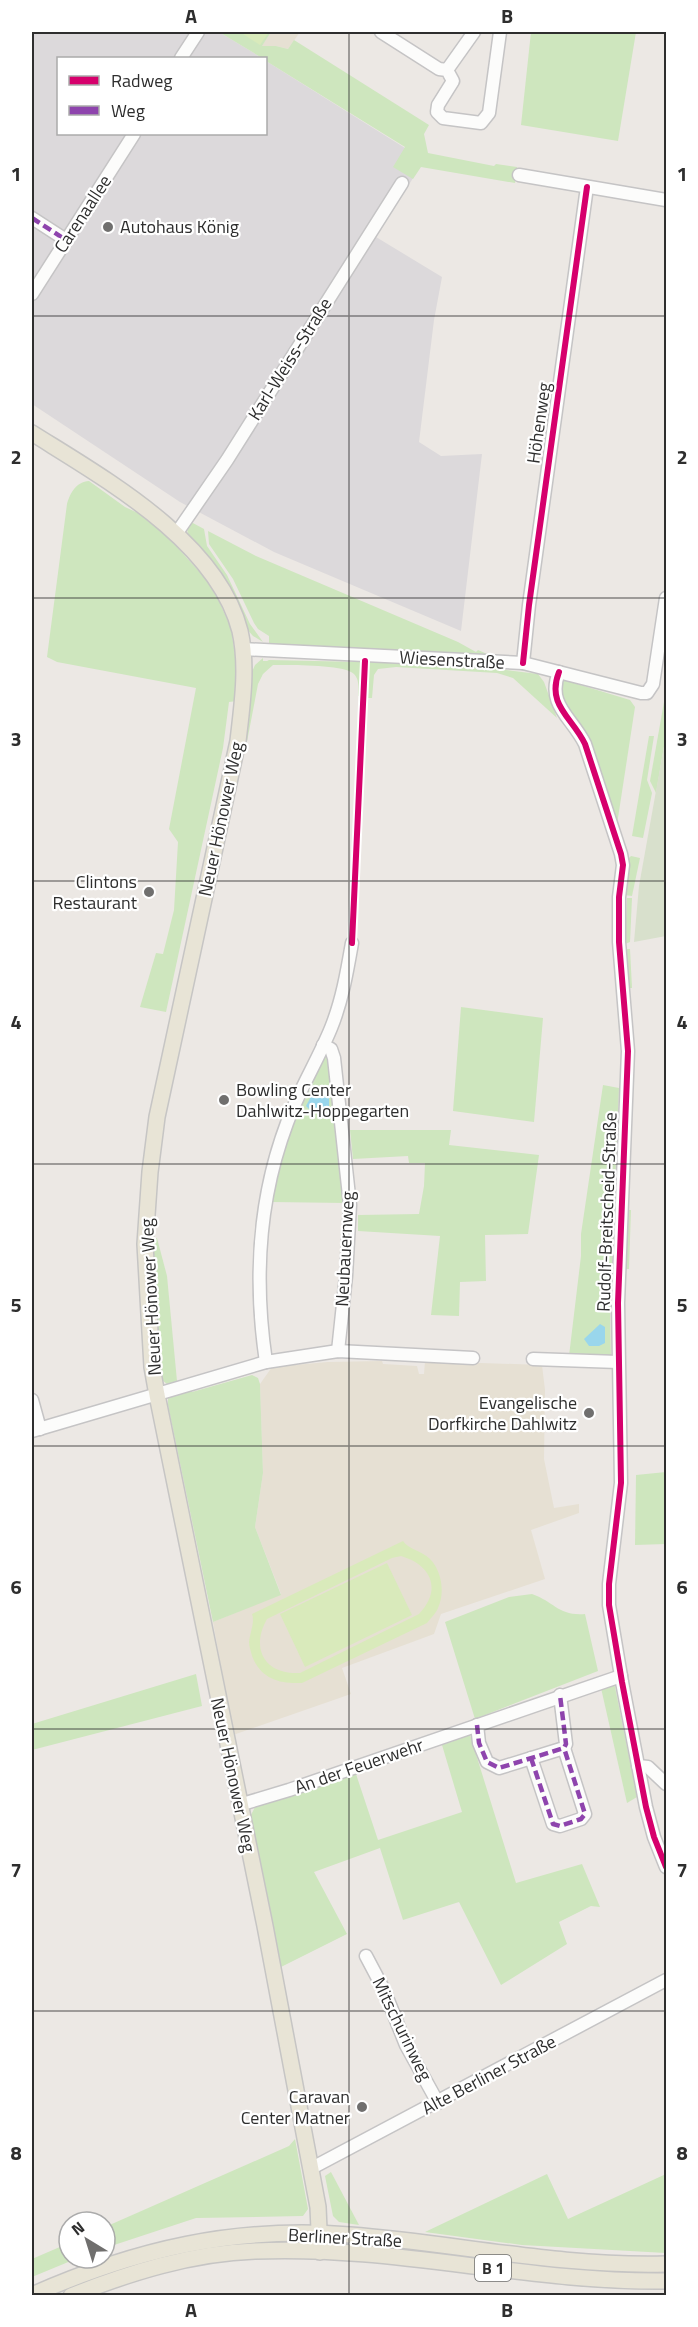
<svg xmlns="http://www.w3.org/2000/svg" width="698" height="2327" font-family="'Titillium Web',sans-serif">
<rect width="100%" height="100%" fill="#ece8e4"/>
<polygon fill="#dcd9db" points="32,32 219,32 262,58 58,58 58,134 266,134 266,61 405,148 420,167 376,237 442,277 434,320 419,442 441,456 482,454 461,631 274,552 180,502 32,404"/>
<g fill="#e6e0d3">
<polygon points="271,32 300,32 288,49 276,46 261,47"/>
<polygon points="382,1361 383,1364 417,1366 419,1374 424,1374 425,1361 542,1365 545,1390 544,1459 554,1508 579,1504 579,1513 531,1530 545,1579 441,1614 434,1634 342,1668 351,1694 233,1735 213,1622 281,1594 255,1527 263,1473 260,1384 272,1367 328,1362"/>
</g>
<g fill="#cee6be">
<polygon points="219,32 271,32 262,46 276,46 288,49 294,40 429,125 424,134 428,153 494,166 496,164 517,167 515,183 421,167 413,179 393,167 405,147 266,61 266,58 262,58"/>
<polygon points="531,32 636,32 618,141 521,125"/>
<path d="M89,481L125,507L138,513L167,536L206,579L219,601L231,628L237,668V701L229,702L223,748L166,1012L140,1007L156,953L163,954L174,910L178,842L169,829L196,688L57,662L47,657L67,504C70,493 76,482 89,481Z"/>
<polygon points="191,522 204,529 207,546 227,575 250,624 263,642 253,636 246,628 212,562 188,535 187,528"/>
<polygon points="208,531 256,556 458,642 476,652 478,650 494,657 269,644 269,636 258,629 254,623 233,579 209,544"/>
<path d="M263,658V661H267L269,660L361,662L363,664L362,696H358C358,689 360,680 354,674C344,664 288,665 273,665L263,674L258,684L246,747L245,741L251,674L255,665Z"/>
<polygon points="369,662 489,668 538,674 544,682 557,718 513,678 497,673 396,667 378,669 374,675 372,698 366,698"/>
<polygon points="564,680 630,700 635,707 616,831 559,696"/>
<polygon points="666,701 666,735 656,793 650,781 664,702"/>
<polygon points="649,736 654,736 647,780 652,793 643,838 632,836"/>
<polygon points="631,856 640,858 632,896 624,895 629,858"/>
<polygon points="627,898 632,898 630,942 625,944"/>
<polygon points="626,949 630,949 632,988 629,988"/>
<polygon points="461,1007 543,1018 534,1122 453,1111"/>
<polygon points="321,1056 329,1056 345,1203 271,1202 280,1157 291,1120"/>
<polygon points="603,1085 619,1088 610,1311 611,1359 569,1356 581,1256 581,1234"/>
<polygon points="350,1130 451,1130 449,1145 539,1155 528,1234 485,1235 486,1281 460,1282 459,1316 431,1315 440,1236 358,1231 358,1215 419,1214 424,1186 425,1163 409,1163 408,1156 353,1159"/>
<polygon points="627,1210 631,1210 629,1269 625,1269"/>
<polygon points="151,1238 157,1238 167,1276 177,1381 167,1384 162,1380"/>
<polygon points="252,1375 258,1378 260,1384 263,1473 255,1527 281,1595 213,1622 168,1405 168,1396 191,1388 192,1392"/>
<polygon points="666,1472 666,1544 635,1545 636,1475"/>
<path d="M532,1594C555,1602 558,1616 585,1614L598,1671L475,1719L445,1622L509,1597Z"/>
<polygon points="196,1674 202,1706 32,1750 32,1724"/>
<polygon points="614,1682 637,1797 627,1803 601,1688"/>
<polygon points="470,1735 516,1883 582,1864 600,1907 591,1906 559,1922 567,1944 501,1985 459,1902 403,1920 380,1848 314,1872 347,1934 281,1967 250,1817 255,1807 356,1774 378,1840 462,1812 442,1745"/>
<polygon points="295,2139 308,2209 303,2216 196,2218 105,2248 105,2227 289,2146"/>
<polygon points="331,2172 359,2225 339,2222 333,2216 325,2176"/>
<polygon points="547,2174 568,2219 666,2174 666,2253 522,2245 425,2232"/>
<polygon points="69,2243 69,2258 78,2258 32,2277 32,2259"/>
</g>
<polygon fill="#d8e0cc" points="666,735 666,936 634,942 639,886"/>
<g fill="#d9eabb" fill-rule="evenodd">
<polygon points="240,32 269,32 260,45"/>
<path d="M403,1541C409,1550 421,1550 430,1559C442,1571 445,1593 438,1608C436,1613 430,1619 427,1623L302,1683C279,1684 261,1679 252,1656C251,1651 249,1647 249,1642C250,1633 255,1622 252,1614ZM401,1556C432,1565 442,1590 419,1614L300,1673C265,1675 250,1649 267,1619L392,1558Z"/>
<polygon points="387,1563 412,1615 305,1667 280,1614"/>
</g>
<g fill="#99d6ec">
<polygon points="321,1086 329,1091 329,1106 310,1110 306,1106 316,1087"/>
<polygon points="600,1324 605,1327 605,1343 599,1346 589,1346 584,1339"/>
</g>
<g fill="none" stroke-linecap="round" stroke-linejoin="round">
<defs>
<g id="minor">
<polyline points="381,32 439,69 447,70 453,81 438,105 437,112 443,118 481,123 489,113 500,32"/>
<polyline points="181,58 198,32"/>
<polyline points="447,70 474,32"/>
<polyline points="519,175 666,200"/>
<polyline points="32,218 66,240"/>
<polyline points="32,294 134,134"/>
<polyline points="176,534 227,460 402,183"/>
<polyline points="243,649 523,663 641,693 647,693 653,684 666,598"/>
<polyline points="523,663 529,605 587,187"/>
<path d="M559,672C546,705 572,717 585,744L621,854L623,865L619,897V942L628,1051L618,1303L621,1483L609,1584V1605L622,1682L646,1807L654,1837L666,1867"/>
<polyline points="323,1045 331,1049 334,1058 350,1205 346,1276 338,1351"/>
<polyline points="533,1359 618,1362"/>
<path d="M266,1362C254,1282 258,1200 287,1123C299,1090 318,1060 331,1028C342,1001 347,972 352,943"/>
<polyline points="32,1400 40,1429"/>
<polyline points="32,1431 266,1362 338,1351 473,1358"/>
<polyline points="477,1725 479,1743 487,1762 499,1768 564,1748 566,1744 560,1695"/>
<polyline points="531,1758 553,1824 560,1826 581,1819 585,1814 564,1748"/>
<polyline points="638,1766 648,1767 666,1784"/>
<polyline points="239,1805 289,1790 621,1676"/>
<polyline points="366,1956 384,1990 406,2045 438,2103"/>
<polyline points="310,2169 666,1980"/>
</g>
<g id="major">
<path d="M32,433C105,479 217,541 240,631C248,666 242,706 238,741L157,1117L150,1172L145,1244L152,1367L157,1395L265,1926L318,2207L320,2252"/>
<path d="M32,2295C136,2249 235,2226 350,2235C455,2243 560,2267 666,2264"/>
<path d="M71,2296C129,2273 192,2253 255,2251C393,2245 529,2283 666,2281"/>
</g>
</defs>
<use href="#minor" stroke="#c5c4c5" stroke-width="15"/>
<use href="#major" stroke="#c6c5c4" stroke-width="18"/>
<use href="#minor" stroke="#fcfcfb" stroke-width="12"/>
<use href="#major" stroke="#e8e4d6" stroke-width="15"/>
<g stroke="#8e44ad" stroke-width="4.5" stroke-dasharray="9 4.5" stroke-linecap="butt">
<polyline points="32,218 66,240"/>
<polyline points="477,1725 479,1743 487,1762 499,1768 564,1748 566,1744 560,1695"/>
<polyline points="531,1758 553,1824 560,1826 581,1819 585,1814 564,1748"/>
</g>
<defs>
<g id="cycleway">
<polyline points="523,663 529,605 587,187"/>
<path d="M559,672C546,705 572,717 585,744L621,854L623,865L619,897V942L628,1051L618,1303L621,1483L609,1584V1605L622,1682L646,1807L654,1837L666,1867"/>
<polyline points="352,943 365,661"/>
</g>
</defs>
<use href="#cycleway" stroke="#fff" stroke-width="10"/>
<use href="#cycleway" stroke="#d6006c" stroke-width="6"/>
</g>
<path fill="none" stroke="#2e2e2e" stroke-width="1.5" stroke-opacity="0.55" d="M349,32V2296M32,316H666M32,598H666M32,881H666M32,1164H666M32,1446H666M32,1729H666M32,2011H666"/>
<g fill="#706f6e" stroke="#fff" stroke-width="2">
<circle cx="108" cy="227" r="6"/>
<circle cx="149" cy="892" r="6"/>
<circle cx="224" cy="1100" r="6"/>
<circle cx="589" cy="1413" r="6"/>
<circle cx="362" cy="2107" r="6"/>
</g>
<g text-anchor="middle" stroke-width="4.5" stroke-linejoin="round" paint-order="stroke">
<rect fill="#fff" stroke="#6d6d6d" stroke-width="1.5" x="475" y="2255" width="36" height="26" rx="4.5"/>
<g font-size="16" font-weight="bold" fill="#2e2e2e">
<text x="493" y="2274">B 1</text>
</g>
<g font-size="18" fill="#2e2e2e" stroke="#fff">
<text transform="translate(83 214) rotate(-57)" y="6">Carenaallee</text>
<text transform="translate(290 359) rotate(-58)" y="6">Karl-Weiss-Straße</text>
<text transform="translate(539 423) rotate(-82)" y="6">Höhenweg</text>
<text transform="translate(452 660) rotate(3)" y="6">Wiesenstraße</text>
<text transform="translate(221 819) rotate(-78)" y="6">Neuer Hönower Weg</text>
<text transform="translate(607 1212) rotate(-88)" y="6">Rudolf-Breitscheid-Straße</text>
<text transform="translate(345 1249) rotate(-87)" y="6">Neubauernweg</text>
<text transform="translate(151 1297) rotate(-93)" y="6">Neuer Hönower Weg</text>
<text transform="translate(359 1766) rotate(-19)" y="6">An der Feuerwehr</text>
<text transform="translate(233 1775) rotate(78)" y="6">Neuer Hönower Weg</text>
<text transform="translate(402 2029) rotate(64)" y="6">Mitschurinweg</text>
<text transform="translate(489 2075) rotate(-28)" y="6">Alte Berliner Straße</text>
<text transform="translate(345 2238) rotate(3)" y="6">Berliner Straße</text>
</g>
<g font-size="18" fill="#2e2e2e" stroke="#fff" text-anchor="end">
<text x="120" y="233" text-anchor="start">Autohaus König</text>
<text x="137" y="888">Clintons<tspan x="137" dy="21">Restaurant</tspan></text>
<text x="236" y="1096" text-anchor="start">Bowling Center<tspan x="236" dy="21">Dahlwitz-Hoppegarten</tspan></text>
<text x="577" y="1409">Evangelische<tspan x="577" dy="21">Dorfkirche Dahlwitz</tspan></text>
<text x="350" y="2103">Caravan<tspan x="350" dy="21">Center Matner</tspan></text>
</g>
</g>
<rect width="698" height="2327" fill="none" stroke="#ffffff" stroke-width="66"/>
<rect x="57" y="57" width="210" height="78" fill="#ffffff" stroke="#ababab" stroke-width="1.5"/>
<rect x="69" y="76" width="30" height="9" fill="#d6006c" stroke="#ababab" stroke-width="1.5"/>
<text x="111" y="87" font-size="18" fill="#2e2e2e">Radweg</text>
<rect x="69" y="106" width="30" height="9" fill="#8e44ad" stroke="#ababab" stroke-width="1.5"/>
<text x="111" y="117" font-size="18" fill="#2e2e2e">Weg</text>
<g transform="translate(87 2240) rotate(322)"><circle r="28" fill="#ffffff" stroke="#ababab" stroke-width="1.5"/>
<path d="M0-4.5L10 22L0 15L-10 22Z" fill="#706f6e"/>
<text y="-9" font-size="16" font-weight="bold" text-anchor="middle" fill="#2e2e2e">N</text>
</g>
<rect x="33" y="33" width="632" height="2261" fill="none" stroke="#2e2e2e" stroke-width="2"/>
<g font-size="20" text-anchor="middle" font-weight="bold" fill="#2e2e2e">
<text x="191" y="23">A</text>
<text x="507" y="23">B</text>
<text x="16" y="181">1</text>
<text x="682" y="181">1</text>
<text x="16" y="464">2</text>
<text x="682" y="464">2</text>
<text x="16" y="746">3</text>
<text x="682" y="746">3</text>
<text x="16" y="1029">4</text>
<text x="682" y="1029">4</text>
<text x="16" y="1312">5</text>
<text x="682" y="1312">5</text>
<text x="16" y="1594">6</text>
<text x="682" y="1594">6</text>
<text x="16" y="1877">7</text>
<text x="682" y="1877">7</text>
<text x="16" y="2160">8</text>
<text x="682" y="2160">8</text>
<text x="191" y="2317">A</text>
<text x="507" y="2317">B</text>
</g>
</svg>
